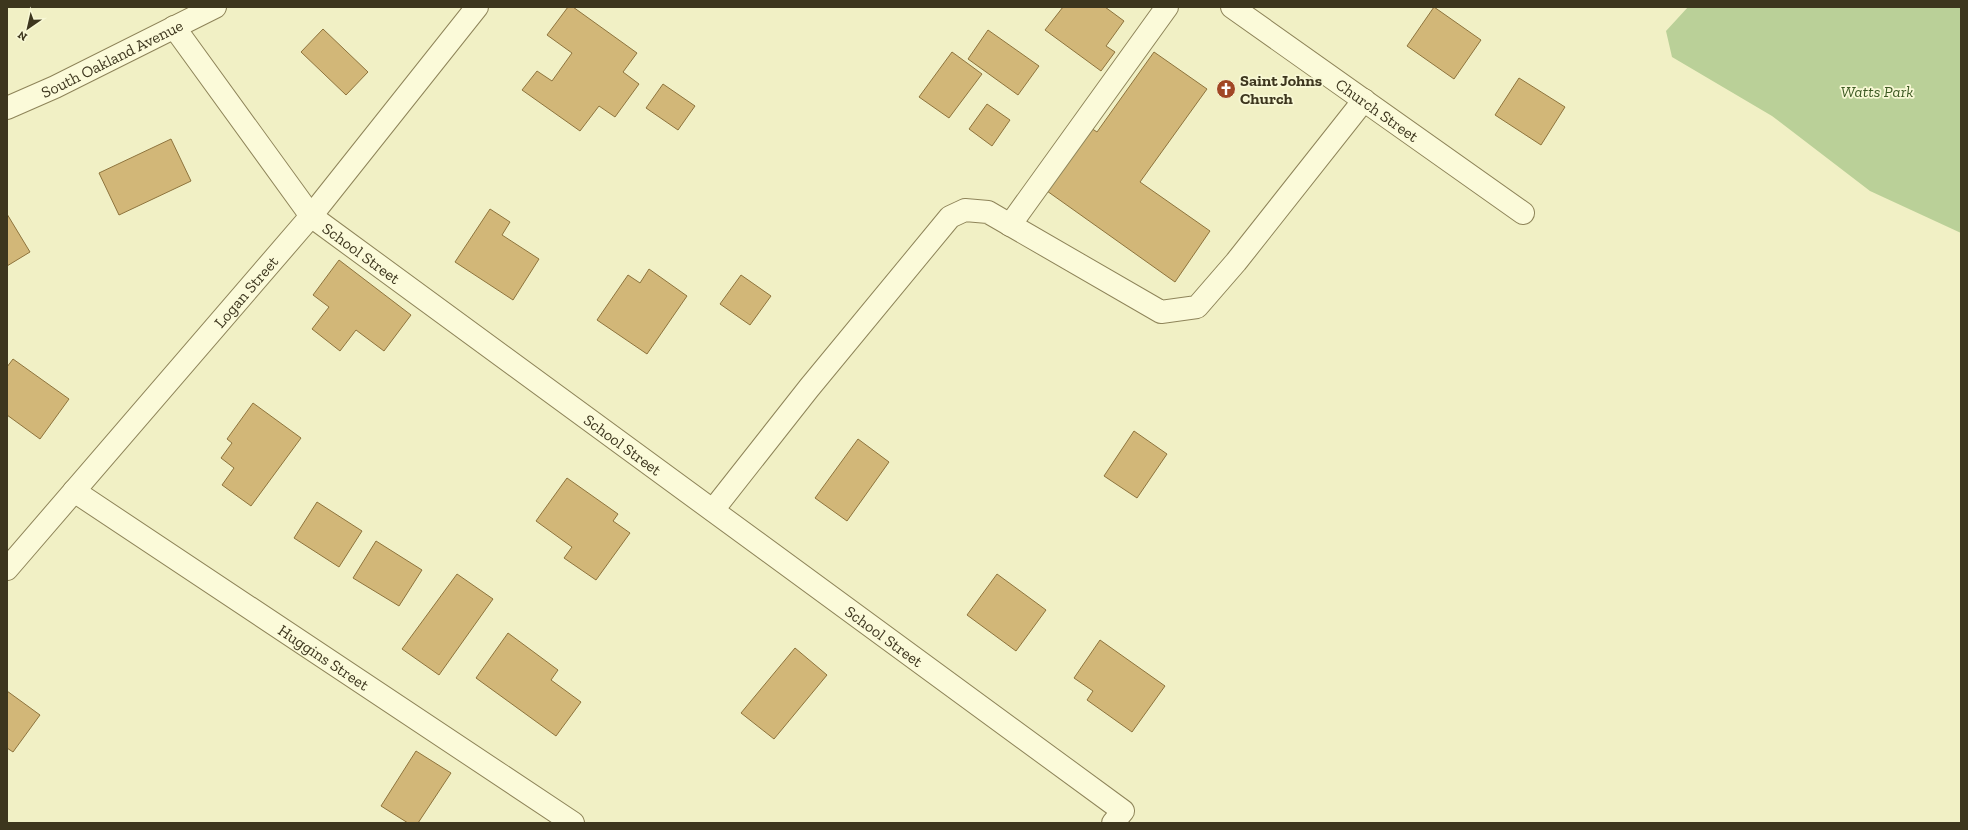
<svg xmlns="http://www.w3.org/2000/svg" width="1968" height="830" font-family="'Zilla Slab',serif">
<rect width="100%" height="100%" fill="#f1f0c5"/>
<polygon fill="#bad098" points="1688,7 1961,7 1961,233 1870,191 1772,116 1672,57 1666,31"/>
<g fill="#d2b778" stroke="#8e743d">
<polygon points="568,7 573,7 637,53 623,72 639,84 615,117 599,106 580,131 522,90 537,71 552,81 572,53 547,35"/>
<polygon points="1063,7 1105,7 1124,21 1106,46 1115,52 1101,71 1045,30"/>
<polygon points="1434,7 1481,40 1454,79 1407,46"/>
<polygon points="323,29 368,72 346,95 301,52"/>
<polygon points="988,30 1039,66 1018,95 968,59"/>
<polygon points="952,52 982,74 949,118 919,97"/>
<polygon points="1154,52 1207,89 1140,182 1210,231 1175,282 1047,191 1091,128 1097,132"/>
<polygon points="1519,78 1565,107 1541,145 1495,115"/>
<polygon points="663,84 695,106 678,130 646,108"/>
<polygon points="987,104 1010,120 992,146 969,129"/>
<polygon points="171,139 191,181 119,215 99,173"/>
<polygon points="490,209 510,222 502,235 539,259 513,300 455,262"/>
<polygon points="7,214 30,252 7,266"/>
<polygon points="339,260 411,315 384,351 356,330 340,351 312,329 329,307 313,295"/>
<polygon points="649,269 687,296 647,354 597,320 628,275 640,283"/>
<polygon points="741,275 771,296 750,325 720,304"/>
<polygon points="13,359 69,399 40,439 7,415 7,367"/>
<polygon points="253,403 301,438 251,506 222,485 234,468 221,458 232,443 227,439"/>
<polygon points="1134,431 1167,454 1137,498 1104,476"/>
<polygon points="858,439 889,462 847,521 815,498"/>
<polygon points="567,478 618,514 613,521 630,533 596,580 564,558 572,547 536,521"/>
<polygon points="317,502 362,531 339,567 294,538"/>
<polygon points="376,541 422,570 399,606 353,578"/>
<polygon points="457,574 493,599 439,675 402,649"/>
<polygon points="997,574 1046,610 1016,651 967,615"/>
<polygon points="508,633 558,670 551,680 581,702 556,736 476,678"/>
<polygon points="1100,640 1165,686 1132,732 1087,700 1093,691 1074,678"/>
<polygon points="795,648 827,675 774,739 741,713"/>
<polygon points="7,691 40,715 13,752 7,748"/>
<polygon points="416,751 451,773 418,823 408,823 381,806"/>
</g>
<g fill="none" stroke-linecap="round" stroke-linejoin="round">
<defs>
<g id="minor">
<path id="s1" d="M1232,7L1523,213"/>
<path id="s2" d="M174,27L311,216L1123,811L1113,823"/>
<path id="s3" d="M7,108L55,87L215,7"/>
<polyline points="1010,225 1167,7"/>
<path id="s4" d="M74,491L573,823"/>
<polyline points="713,510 809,388 950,217 965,210 988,212 1161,312 1197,307 1236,262 1364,100"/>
<path id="s5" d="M7,569L311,216L477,7"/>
</g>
</defs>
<use href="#minor" stroke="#8e8459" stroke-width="24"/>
<use href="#minor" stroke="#fbfad9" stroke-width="22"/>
</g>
<defs>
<symbol id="church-disc" viewBox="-11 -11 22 22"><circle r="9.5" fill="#a14725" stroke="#f8f8d5"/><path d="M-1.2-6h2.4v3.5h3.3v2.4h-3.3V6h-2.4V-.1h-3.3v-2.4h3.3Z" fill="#fff"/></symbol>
</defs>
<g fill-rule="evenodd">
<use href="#church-disc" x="1215" y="78" width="22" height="22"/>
</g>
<g text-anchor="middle" stroke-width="3.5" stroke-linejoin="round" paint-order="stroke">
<g font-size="16" fill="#3d361e" stroke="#f8f8d5">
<text dy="6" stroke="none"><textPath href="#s3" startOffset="116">South Oakland Avenue</textPath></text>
<text dy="6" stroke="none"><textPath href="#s1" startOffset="178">Church Street</textPath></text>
<text dy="6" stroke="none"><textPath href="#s2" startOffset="296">School Street</textPath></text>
<text dy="6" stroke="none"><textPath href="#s5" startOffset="366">Logan Street</textPath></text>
<text dy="6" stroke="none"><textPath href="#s2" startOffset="620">School Street</textPath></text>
<text dy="6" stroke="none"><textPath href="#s2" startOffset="944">School Street</textPath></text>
<text dy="6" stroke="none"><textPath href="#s4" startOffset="300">Huggins Street</textPath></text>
</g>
<g font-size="16" font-weight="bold" fill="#3d361e" stroke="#f8f8d5" text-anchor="start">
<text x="1240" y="86">Saint Johns<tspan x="1240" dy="18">Church</tspan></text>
</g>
<g font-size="16" font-style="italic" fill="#3d5a23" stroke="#f8f8d5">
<text x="1877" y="97">Watts Park</text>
</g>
</g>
<rect width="1968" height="830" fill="none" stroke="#3d361e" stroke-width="16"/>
<g transform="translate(28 28) rotate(214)" stroke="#f8f8d5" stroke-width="3" paint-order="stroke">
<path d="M0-3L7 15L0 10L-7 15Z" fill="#3d361e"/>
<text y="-6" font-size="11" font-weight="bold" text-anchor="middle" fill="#3d361e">N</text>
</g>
</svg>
